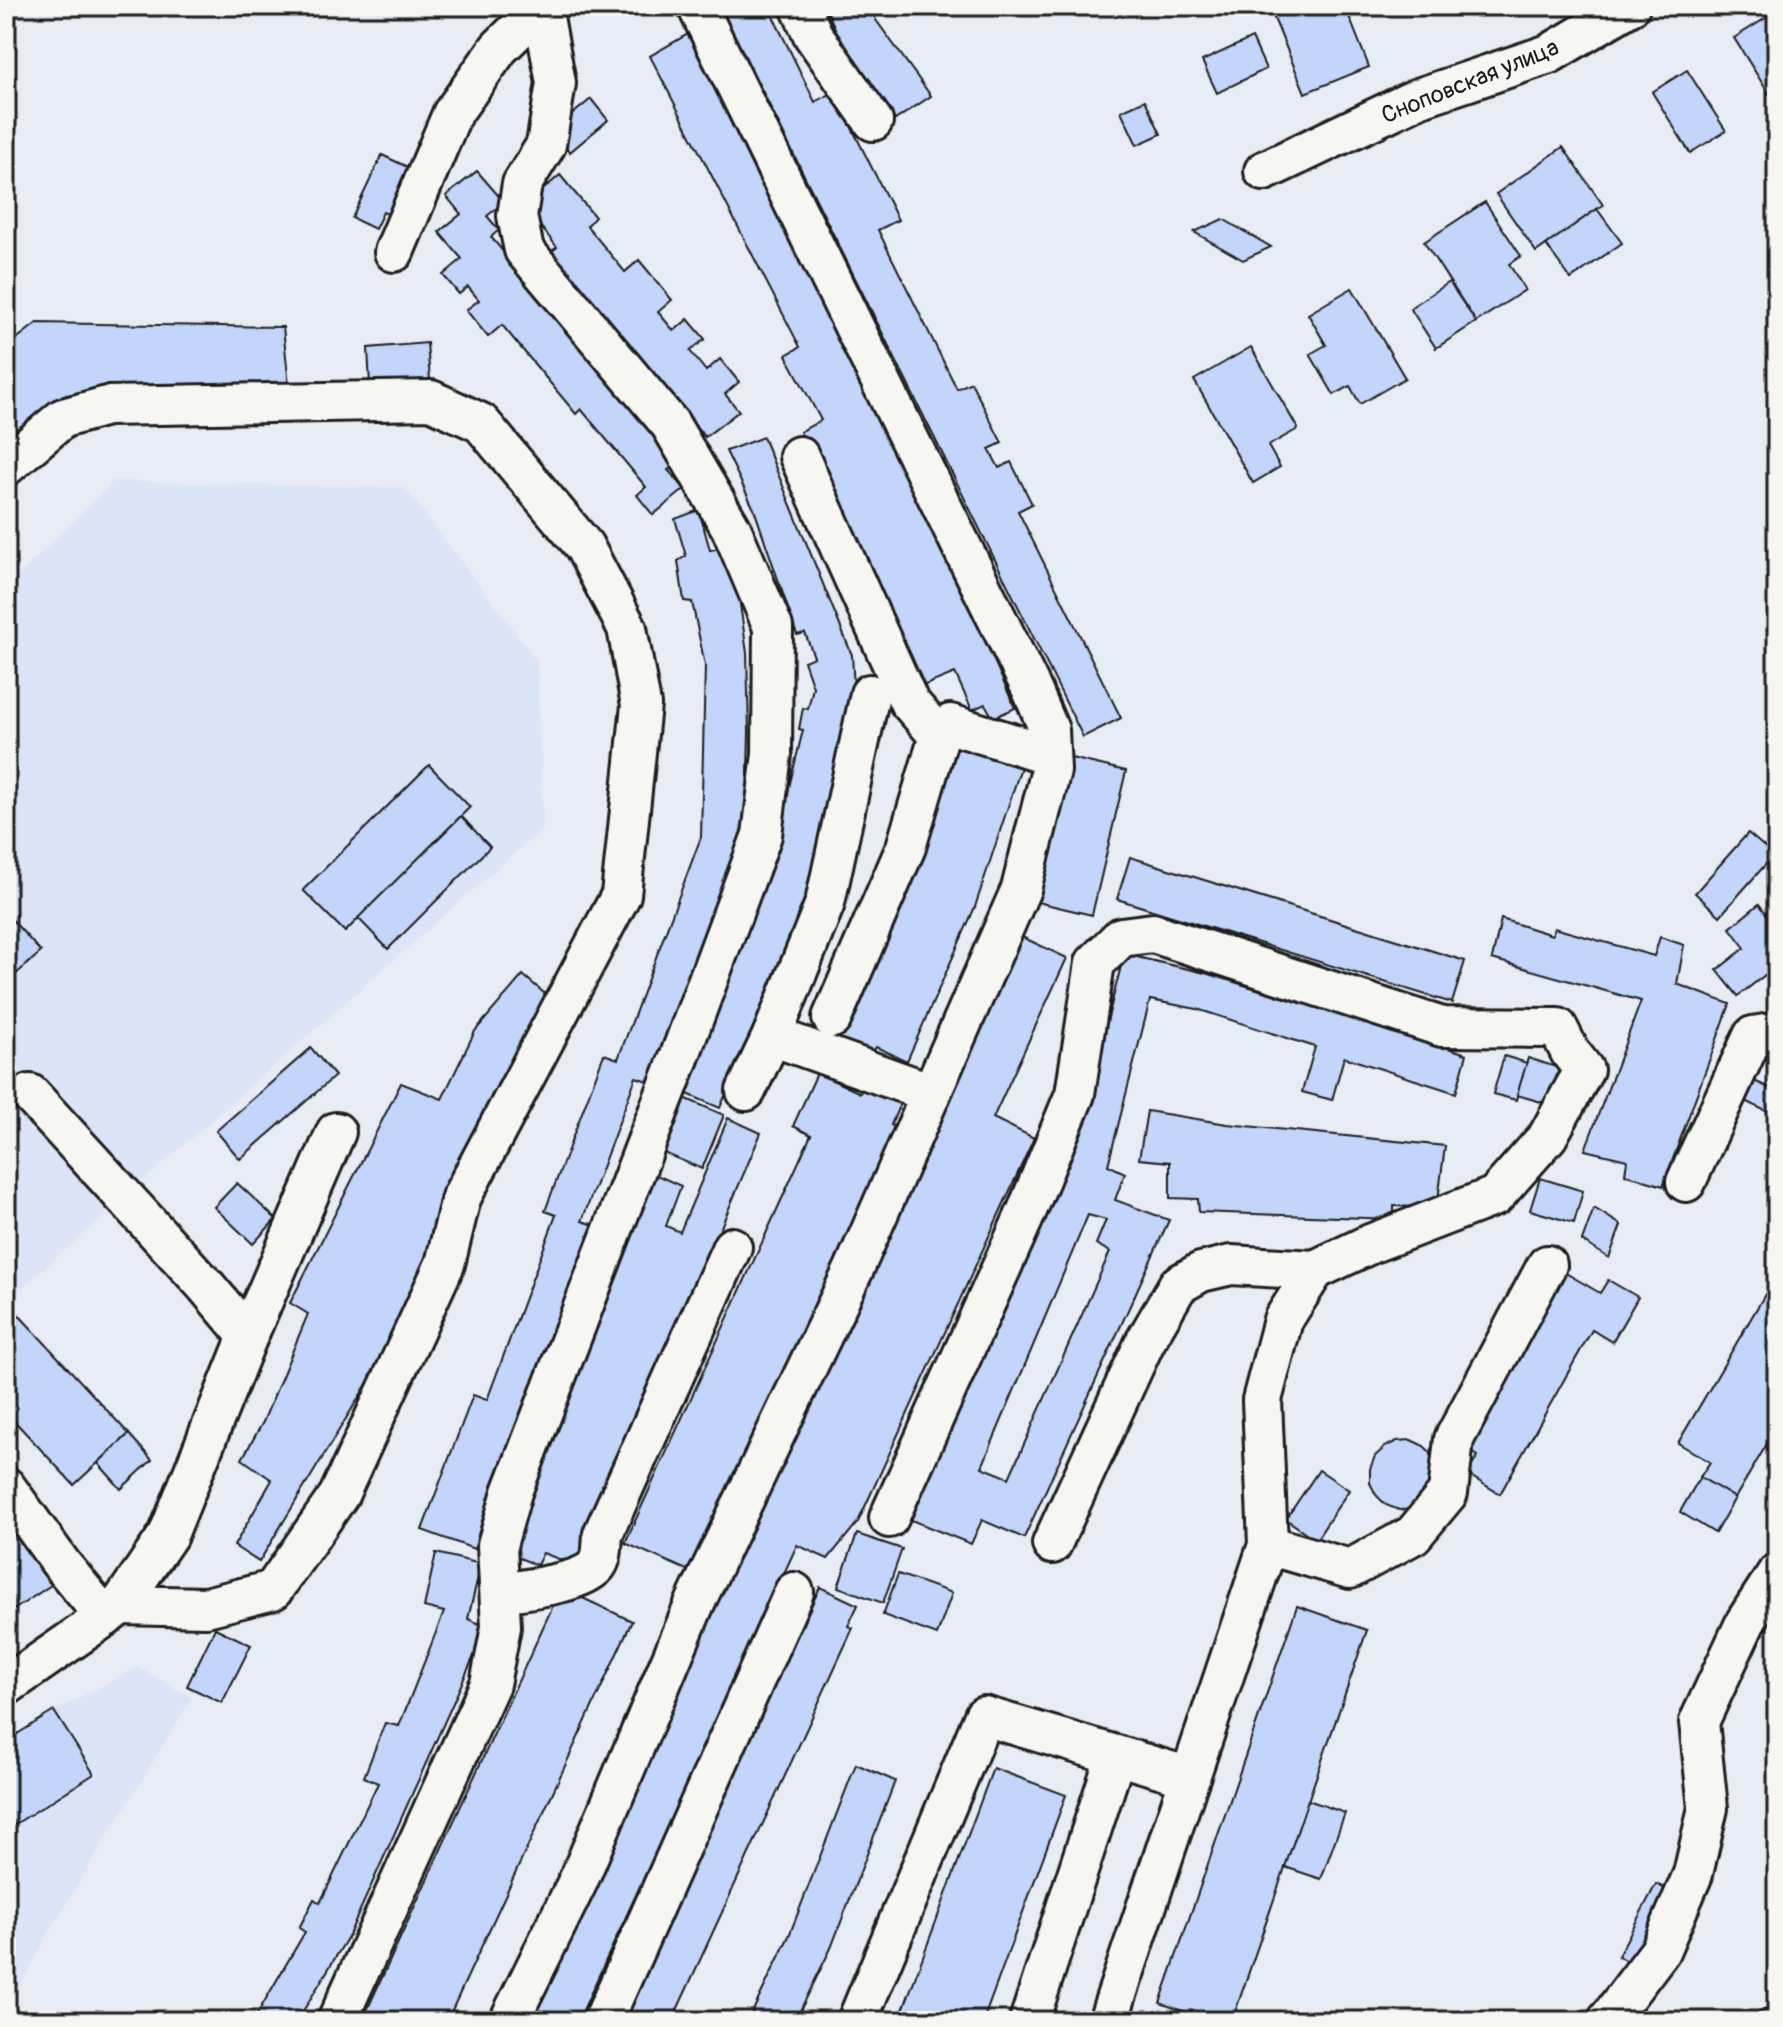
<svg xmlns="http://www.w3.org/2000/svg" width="1783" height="2027" font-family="Pangolin,sans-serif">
<rect width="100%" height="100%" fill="#e7ecf5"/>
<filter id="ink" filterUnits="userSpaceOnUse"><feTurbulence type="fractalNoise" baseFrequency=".0125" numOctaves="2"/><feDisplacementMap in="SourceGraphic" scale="16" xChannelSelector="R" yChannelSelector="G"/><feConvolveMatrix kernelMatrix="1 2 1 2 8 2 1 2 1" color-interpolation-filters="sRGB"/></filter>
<g filter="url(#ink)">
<g fill="#dce5f7">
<polygon points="113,481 405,488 537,661 543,828 6,1302 6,571 15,579"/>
<polygon points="138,1667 192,1698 49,1932 6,2013 6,1741 54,1711"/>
</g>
<g fill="#c3d5fb" stroke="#1c1c1c" stroke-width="2" fill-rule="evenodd">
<polygon points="720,6 768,6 815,102 834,92 898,220 878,230 957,389 971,382 1002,443 989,449 999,468 1011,462 1032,504 1018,511 1121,718 1083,737"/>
<polygon points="825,6 870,6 876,20 931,96 895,120 841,42"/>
<polygon points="1283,6 1345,6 1369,67 1305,93 1271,11"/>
<polygon points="1777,11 1777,90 1769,94 1734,38"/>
<polygon points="690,33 898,443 1015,708 993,718 985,704 972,710 955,673 918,688 800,432 821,420 786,355 800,347 650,56"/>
<polygon points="1252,38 1266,69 1217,93 1202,61"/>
<polygon points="1687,70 1726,131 1690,153 1652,92"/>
<polygon points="591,99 608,120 570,152 552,131"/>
<polygon points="1145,100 1161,134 1137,145 1121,111"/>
<polygon points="1563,147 1603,205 1536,252 1496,194"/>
<polygon points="382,155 416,171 394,217 383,212 375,229 352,218"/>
<polygon points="477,171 504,202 487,216 499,230 491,237 678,462 668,470 685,489 653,515 637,495 646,487 581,409 576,414 502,325 488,337 466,310 479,300 468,287 459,294 443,275 462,259 439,232 461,214 446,196"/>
<polygon points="560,175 595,217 587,226 625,272 639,260 672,300 658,312 674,331 688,319 705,339 690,351 706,371 720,359 739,382 725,394 739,411 705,437 551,252 557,247 541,227 530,201"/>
<polygon points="1485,202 1521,256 1509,264 1525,290 1476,322 1424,242"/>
<polygon points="1597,209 1622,243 1571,279 1546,245"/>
<polygon points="1223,219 1271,247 1243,260 1194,232"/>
<polygon points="1449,282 1476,322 1436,348 1410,308"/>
<polygon points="1352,288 1405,378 1360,404 1350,386 1334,395 1310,354 1326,345 1308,314"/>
<polygon points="37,323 283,327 289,386 63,395 6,440 6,347"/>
<polygon points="427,343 430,380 370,385 368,348"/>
<polygon points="1251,347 1298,429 1268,446 1280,467 1253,483 1194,380"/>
<polygon points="763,437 852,655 854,688 806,907 720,1108 678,1090 764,889 803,730 799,729 803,708 808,709 813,687 804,661 814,657 805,633 797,635 754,509 726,451"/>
<polygon points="699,510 710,550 721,548 737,583 747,653 749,732 746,848 650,1082 636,1077 582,1221 595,1225 474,1549 422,1530 473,1395 487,1400 556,1215 545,1211 604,1054 618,1059 701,837 705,665 692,602 684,601 678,561 686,556 675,519"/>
<polygon points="957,734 1025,755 975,907 907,1061 876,1047 872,1053 835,1036"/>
<polygon points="1071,758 1126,771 1092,915 1037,902"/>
<polygon points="429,765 470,807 345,932 303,890"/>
<polygon points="461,816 490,847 388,949 358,918"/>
<polygon points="1748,833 1774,855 1720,916 1695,893"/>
<polygon points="1130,857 1465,961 1452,1003 1117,899"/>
<polygon points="1759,904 1777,928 1777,990 1765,975 1738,996 1717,970 1745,948 1730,928"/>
<polygon points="6,913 41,952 6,983"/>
<polygon points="1501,919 1552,935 1554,928 1654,956 1660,937 1684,945 1677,984 1730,1004 1663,1186 1625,1174 1627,1160 1585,1150 1641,1001 1492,959"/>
<polygon points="1022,937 1067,958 993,1118 1034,1138 858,1522 828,1559 797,1545 578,2021 523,2021"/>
<path d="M1124,954L1205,973L1467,1054L1456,1093L1344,1057L1332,1100L1302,1092L1315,1047L1197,1009L1150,1000L1108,1165L1125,1173L1115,1200L1169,1220L1024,1538L982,1520L971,1544L911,1520L1080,1129ZM1088,1215L1106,1220L1096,1244L1110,1252L1009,1478L982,1467Z"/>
<polygon points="523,975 557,1004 514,1054 425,1262 435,1272 259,1562 234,1546 272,1480 242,1459 263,1422 308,1314 290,1303 401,1083 442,1099 475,1031"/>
<polygon points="311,1048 335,1076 240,1159 216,1131"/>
<polygon points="1504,1056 1527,1063 1516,1100 1493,1094"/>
<polygon points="1528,1058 1559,1068 1548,1104 1517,1095"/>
<polygon points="817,1073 860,1093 864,1083 901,1101 891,1125 901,1129 689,1571 625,1543 811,1135 793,1126"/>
<polygon points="1747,1078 1777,1091 1777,1097 1770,1113 1738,1098"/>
<polygon points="675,1094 724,1115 702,1169 652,1148"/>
<polygon points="1147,1111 1227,1124 1445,1146 1437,1208 1394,1206 1394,1219 1199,1212 1198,1199 1170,1198 1170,1162 1139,1159"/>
<polygon points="728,1118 761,1133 577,1566 543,1553 537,1565 509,1554 646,1170 681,1186 666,1226 680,1232"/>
<polygon points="1540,1178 1583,1191 1574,1223 1530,1210"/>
<polygon points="237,1183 276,1219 253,1244 214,1207"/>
<polygon points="1594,1208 1621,1225 1609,1258 1582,1241"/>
<polygon points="1564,1272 1600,1293 1608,1280 1638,1297 1612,1342 1592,1330 1500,1494 1467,1474 1478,1456 1464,1447"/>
<polygon points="1777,1274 1777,1427 1735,1498 1700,1477 1710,1462 1678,1443"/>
<polygon points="6,1301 129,1434 74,1485 6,1412"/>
<polygon points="129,1434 152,1460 121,1489 98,1463"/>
<polygon points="1411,1440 1424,1446 1433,1455 1434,1494 1412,1509 1399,1510 1386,1505 1376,1495 1370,1483 1370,1469 1375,1456 1385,1447 1397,1441"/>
<polygon points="1319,1470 1349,1490 1316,1540 1286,1519"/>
<polygon points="1700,1477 1735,1498 1715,1533 1680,1512"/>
<polygon points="17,1521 57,1581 6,1615 6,1528"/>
<polygon points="857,1534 902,1549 883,1603 838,1587"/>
<polygon points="436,1553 481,1564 468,1619 487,1627 349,1935 297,2021 253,2021 305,1932 299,1928 314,1899 320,1903 378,1783 364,1777 385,1723 399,1726 444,1612 424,1607"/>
<polygon points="898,1574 952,1593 937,1635 883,1615"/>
<polygon points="820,1587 858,1605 848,1626 853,1628 672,2021 619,2021"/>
<polygon points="561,1588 632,1621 447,2021 362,2021"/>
<polygon points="1297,1606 1367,1630 1232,2021 1211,2021 1160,2003"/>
<polygon points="215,1628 251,1645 222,1703 187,1686"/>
<polygon points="54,1711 94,1774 6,1830 6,1741"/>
<polygon points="856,1764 895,1781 831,1948 795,2021 748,2021 789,1936"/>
<polygon points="993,1768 1066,1795 983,2021 899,2021"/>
<polygon points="1308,1800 1345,1813 1321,1879 1285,1867"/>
<polygon points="1656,1884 1676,1894 1639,1967 1618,1956"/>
<polygon points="1777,2005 1777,2021 1757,2021 1754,2014"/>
</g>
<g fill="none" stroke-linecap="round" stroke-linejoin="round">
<defs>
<g id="minor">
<polyline points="800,6 813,35 873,121"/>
<polyline points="1264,171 1418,98 1549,54 1630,6"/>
<polyline points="394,252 452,114 499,48 542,6"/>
<polyline points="799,456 909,702 939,736"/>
<polyline points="6,466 63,418 107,406 431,400 481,423 584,546 627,628 641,705 621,895 461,1198 445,1264 339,1495 273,1590 206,1607 120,1605"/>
<polyline points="832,1018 906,847 939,736 950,724 1050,755"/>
<polyline points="772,1036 931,1093"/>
<polyline points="746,1091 772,1036 825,903 870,694"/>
<polyline points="30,1094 206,1286 248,1336"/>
<polyline points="1686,1182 1753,1036 1777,1032"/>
<polyline points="6,1487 62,1565 105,1617"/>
<polyline points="889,1518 1026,1213 1075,1094 1095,963 1121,937 1153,933 1442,1027 1558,1028 1570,1052 1584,1070 1548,1136 1495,1196 1370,1244 1315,1270 1283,1320 1262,1400 1268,1545 1110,2015"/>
<polyline points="1052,1544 1145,1342 1178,1285 1201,1272 1231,1265 1315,1270"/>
<polyline points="1268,1545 1350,1569 1413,1535 1448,1493 1454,1439 1547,1265"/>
<path d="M500,1593C524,1589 582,1584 597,1565C603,1557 602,1543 603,1534L732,1247"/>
<polyline points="6,1686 105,1617 120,1605 168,1535 248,1336 336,1132"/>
<polyline points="337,2021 490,1684 501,1627 497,1545 512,1492 679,1058 762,835 772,754 773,627 731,528 670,424 524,250 517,216 522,184 546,145 556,83 542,6"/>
<polyline points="509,2021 579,1879 695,1603 854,1269 1021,889 1051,770 1049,730 1032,690 697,6"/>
<polyline points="603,2021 794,1592"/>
<polyline points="857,2021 984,1716 1190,1777"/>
<polyline points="1029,2021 1116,1755"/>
<polyline points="1607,2021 1660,1951 1693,1874 1708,1808 1699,1722 1746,1621 1777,1573"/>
</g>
</defs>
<use href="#minor" stroke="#1c1c1c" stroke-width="44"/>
<use href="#minor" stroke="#f6f6f2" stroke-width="38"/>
</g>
</g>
<g text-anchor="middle" stroke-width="8" stroke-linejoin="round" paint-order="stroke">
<g font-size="24" fill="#1c1c1c" stroke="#f6f6f2">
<text transform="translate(1470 81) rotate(-22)" y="8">Сноповская улица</text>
</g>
</g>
<rect width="1783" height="2027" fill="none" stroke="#f6f6f2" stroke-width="32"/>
<rect x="16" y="16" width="1751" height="1995" fill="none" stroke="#1c1c1c" stroke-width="3" filter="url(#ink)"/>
</svg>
